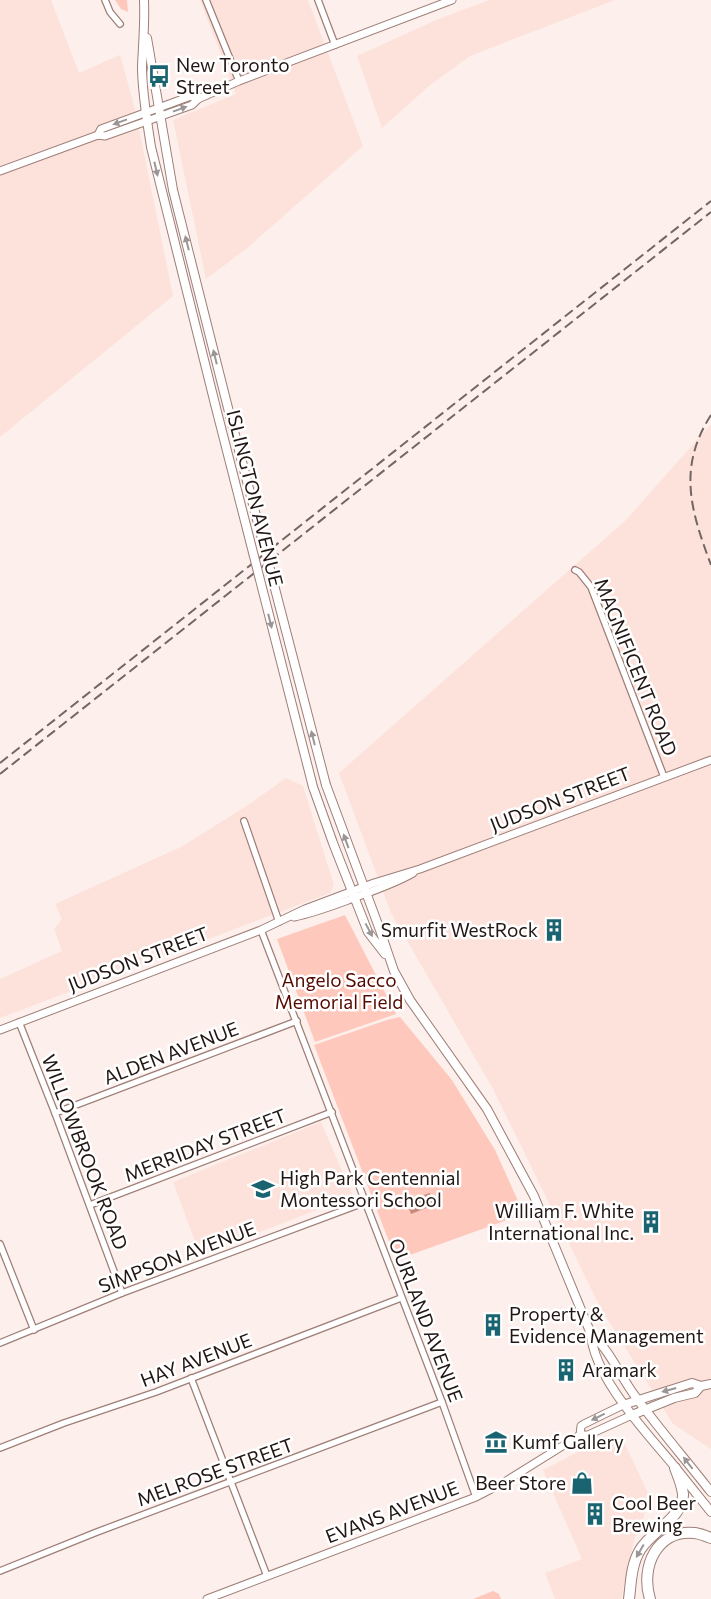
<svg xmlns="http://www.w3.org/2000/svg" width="711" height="1599" font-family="Commissioner,sans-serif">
<rect width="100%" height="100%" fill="#fdefeb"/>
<g fill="#fde2dc">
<polygon points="0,0 51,0 79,73 120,55 135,109 173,296 0,437"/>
<polygon points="200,0 308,0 363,146 246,249 206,279 173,120 236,94"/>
<polygon points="489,0 615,0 470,56 429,86 382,128 357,56 436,20"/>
<polygon points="711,424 711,1449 673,1424 600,1307 493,1089 391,913 339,773 626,520"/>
<polygon points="286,778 303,786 334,885 330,893 0,1018 0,979 62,951 54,929 62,919 55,904 183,846 251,803"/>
<polygon points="321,1122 353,1196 200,1255 173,1182"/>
<polygon points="622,1438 648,1493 641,1534 635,1536 621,1599 555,1599 545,1573 582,1559 543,1470 576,1453"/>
</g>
<g fill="#fec9bc">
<polygon points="115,0 127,0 128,12 121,9"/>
<polygon points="345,915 396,1014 315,1042 277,939"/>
<polygon points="400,1017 452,1080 495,1150 524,1214 396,1260 314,1045 387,1020"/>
<polygon points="493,1591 499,1594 501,1599 473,1599"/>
</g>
<polygon fill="#c88a7b" points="430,1193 434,1205 411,1214 406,1201"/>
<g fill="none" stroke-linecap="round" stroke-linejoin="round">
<defs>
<g id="minor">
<polyline points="105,0 110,12 120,24"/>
<polyline points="206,0 239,81"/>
<polyline points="318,0 335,45"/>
<polyline points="575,570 579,572 591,587 664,777"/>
<polyline points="244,821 279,922"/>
<polyline points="261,930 442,1402 476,1497"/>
<polyline points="19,1022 55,1113 122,1293"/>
<polyline points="55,1113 297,1021"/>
<polyline points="90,1205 332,1112"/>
<polyline points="0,1244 34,1330"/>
<polyline points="0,1343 122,1293 366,1202"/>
<polyline points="191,1378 267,1576"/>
<polyline points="0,1448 64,1423 156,1392 401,1298"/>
<polyline points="0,1571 97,1532 442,1402"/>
</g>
<g id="tertiary">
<polyline points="98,135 101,129 191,96 198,99"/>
<polyline points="0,171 98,135 105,136 192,105 198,99 239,81 452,0"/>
<path d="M294,917C314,913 332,906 351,899C372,891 394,884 413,873"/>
<polyline points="0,1030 261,930 305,909 374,883 420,869 711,760"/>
<polyline points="580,1435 581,1426 584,1424 623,1405"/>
<polyline points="207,1599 476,1497 503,1483 580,1435 588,1435 632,1415"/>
</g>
<g id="secondary">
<path d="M144,0C145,22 143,44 142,66C142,93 147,120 151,147L215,404"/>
<polyline points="147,38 173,190 227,404"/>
<path d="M326,785L380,930L394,971L410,1000L487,1109L534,1196L591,1334C594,1378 647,1433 675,1467C687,1482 699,1497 711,1512"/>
<polyline points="313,787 333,843 368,932 385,954"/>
<path d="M591,1334C610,1350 620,1376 635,1396C659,1429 686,1460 711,1492"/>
<polyline points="623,1405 692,1383 701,1386"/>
<polyline points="632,1415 674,1398 695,1393 701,1386 711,1384"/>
</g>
<g id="motorway">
<path d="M629,1599C631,1583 631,1565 640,1550C651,1531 684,1517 683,1494C682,1485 678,1476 675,1468"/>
<path d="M650,1599C640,1567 657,1529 695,1533C701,1534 706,1536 711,1538"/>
</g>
</defs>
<use href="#minor" stroke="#9e7e77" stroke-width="8"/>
<use href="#tertiary" stroke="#9e7e77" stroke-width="9"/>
<use href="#secondary" stroke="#9e7e77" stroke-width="10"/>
<use href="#motorway" stroke="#9e7e77" stroke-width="12"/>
<use href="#minor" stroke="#fff" stroke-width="5.5"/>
<use href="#tertiary" stroke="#fff" stroke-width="7"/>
<use href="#secondary" stroke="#fff" stroke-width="8"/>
<use href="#motorway" stroke="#fff" stroke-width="10"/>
<g stroke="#726663" stroke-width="2" stroke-dasharray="10 5" stroke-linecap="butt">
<path d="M711,415C677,468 691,511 711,565"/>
<polyline points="0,763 711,201"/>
<polyline points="0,774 711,212"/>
</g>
<defs>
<g id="secondary-bridge">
<polyline points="215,404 313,787"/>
<polyline points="227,404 326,785"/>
</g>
</defs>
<use href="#secondary-bridge" stroke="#9e7e77" stroke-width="10" stroke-linecap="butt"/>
<use href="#secondary-bridge" stroke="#fff" stroke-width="8"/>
</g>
<defs><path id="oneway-solid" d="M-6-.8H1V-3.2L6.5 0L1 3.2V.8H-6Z" transform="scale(1.25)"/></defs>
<g fill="#9b9695">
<use href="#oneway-solid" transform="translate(180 109) rotate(-20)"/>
<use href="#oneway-solid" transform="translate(120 122) rotate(160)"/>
<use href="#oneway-solid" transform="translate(156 169) rotate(77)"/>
<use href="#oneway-solid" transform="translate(187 243) rotate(-104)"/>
<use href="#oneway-solid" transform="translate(215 357) rotate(-104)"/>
<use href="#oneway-solid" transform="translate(270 621) rotate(76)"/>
<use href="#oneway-solid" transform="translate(313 738) rotate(-104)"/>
<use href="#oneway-solid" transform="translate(346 841) rotate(-110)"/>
<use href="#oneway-solid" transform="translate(369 930) rotate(62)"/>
<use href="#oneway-solid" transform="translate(669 1390) rotate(165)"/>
<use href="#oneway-solid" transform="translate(598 1417) rotate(154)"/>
<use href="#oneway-solid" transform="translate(688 1463) rotate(-128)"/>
<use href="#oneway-solid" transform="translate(640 1551) rotate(120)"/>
</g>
<defs>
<symbol id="bus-bare" viewBox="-9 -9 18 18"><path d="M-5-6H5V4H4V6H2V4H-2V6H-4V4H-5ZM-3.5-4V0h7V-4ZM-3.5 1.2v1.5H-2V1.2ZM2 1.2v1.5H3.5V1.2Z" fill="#1a6371" stroke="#fff" stroke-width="2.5" paint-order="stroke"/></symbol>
<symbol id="building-bare" viewBox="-9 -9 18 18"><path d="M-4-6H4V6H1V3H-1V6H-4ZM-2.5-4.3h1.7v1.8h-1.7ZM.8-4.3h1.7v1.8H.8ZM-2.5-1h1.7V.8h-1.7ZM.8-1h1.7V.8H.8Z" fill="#1a6371" stroke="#fff" stroke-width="2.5" paint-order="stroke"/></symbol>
<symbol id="school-bare" viewBox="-9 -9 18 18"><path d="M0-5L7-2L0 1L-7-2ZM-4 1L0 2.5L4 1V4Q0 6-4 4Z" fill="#1a6371" stroke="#fff" stroke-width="2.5" paint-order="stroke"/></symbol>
<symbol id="museum-bare" viewBox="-9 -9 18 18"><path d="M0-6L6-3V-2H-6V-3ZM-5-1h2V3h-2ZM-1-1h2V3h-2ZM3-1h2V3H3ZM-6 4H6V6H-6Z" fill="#1a6371" stroke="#fff" stroke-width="2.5" paint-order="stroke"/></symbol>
<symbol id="shop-bare" viewBox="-9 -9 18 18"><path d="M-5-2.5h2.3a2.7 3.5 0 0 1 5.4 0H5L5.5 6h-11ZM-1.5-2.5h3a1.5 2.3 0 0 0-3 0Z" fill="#1a6371" stroke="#fff" stroke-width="2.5" paint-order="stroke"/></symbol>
</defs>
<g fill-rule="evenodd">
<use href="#bus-bare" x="143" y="60" width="32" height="32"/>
<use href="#building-bare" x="538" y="914" width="32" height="32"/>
<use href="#school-bare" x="247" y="1173" width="32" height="32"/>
<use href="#building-bare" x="635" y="1206" width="32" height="32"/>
<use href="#building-bare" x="477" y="1309" width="32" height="32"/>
<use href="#building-bare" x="550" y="1354" width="32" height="32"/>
<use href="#museum-bare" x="480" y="1426" width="32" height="32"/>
<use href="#shop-bare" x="566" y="1467" width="32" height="32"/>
<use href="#building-bare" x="579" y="1498" width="32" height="32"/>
</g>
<g text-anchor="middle" stroke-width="5" stroke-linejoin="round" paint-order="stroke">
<g font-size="19" fill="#211613" stroke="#fff" text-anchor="start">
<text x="176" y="72">New Toronto<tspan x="176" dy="22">Street</tspan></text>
<text x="538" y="937" text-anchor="end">Smurfit WestRock</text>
<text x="280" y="1185">High Park Centennial<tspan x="280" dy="22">Montessori School</tspan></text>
<text x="634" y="1218" text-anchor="end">William F. White<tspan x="634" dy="22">International Inc.</tspan></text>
<text x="509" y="1321">Property &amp;<tspan x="509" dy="22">Evidence Management</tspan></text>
<text x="582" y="1377">Aramark</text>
<text x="512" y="1449">Kumf Gallery</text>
<text x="566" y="1490" text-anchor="end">Beer Store</text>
<text x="612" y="1510">Cool Beer<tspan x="612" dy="22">Brewing</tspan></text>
</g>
<g font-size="19" fill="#211613" stroke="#fff">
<text transform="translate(255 498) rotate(76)" y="7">ISLINGTON AVENUE</text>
<text transform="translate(636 667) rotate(68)" y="7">MAGNIFICENT ROAD</text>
<text transform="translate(560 799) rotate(-21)" y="7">JUDSON STREET</text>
<text transform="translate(138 959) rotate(-21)" y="7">JUDSON STREET</text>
<text transform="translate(171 1053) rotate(-21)" y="7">ALDEN AVENUE</text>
<text transform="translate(205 1145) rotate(-21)" y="7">MERRIDAY STREET</text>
<text transform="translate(85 1152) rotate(69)" y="7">WILLOWBROOK ROAD</text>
<text transform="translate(177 1257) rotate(-21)" y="7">SIMPSON AVENUE</text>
<text transform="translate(426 1320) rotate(69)" y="7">OURLAND AVENUE</text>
<text transform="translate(196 1360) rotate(-21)" y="7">HAY AVENUE</text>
<text transform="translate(215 1472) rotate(-20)" y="7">MELROSE STREET</text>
<text transform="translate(392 1512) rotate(-21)" y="7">EVANS AVENUE</text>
</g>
<g font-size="19" fill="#550a00" stroke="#fff">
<text x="339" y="987">Angelo Sacco<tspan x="339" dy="22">Memorial Field</tspan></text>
</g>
</g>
</svg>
